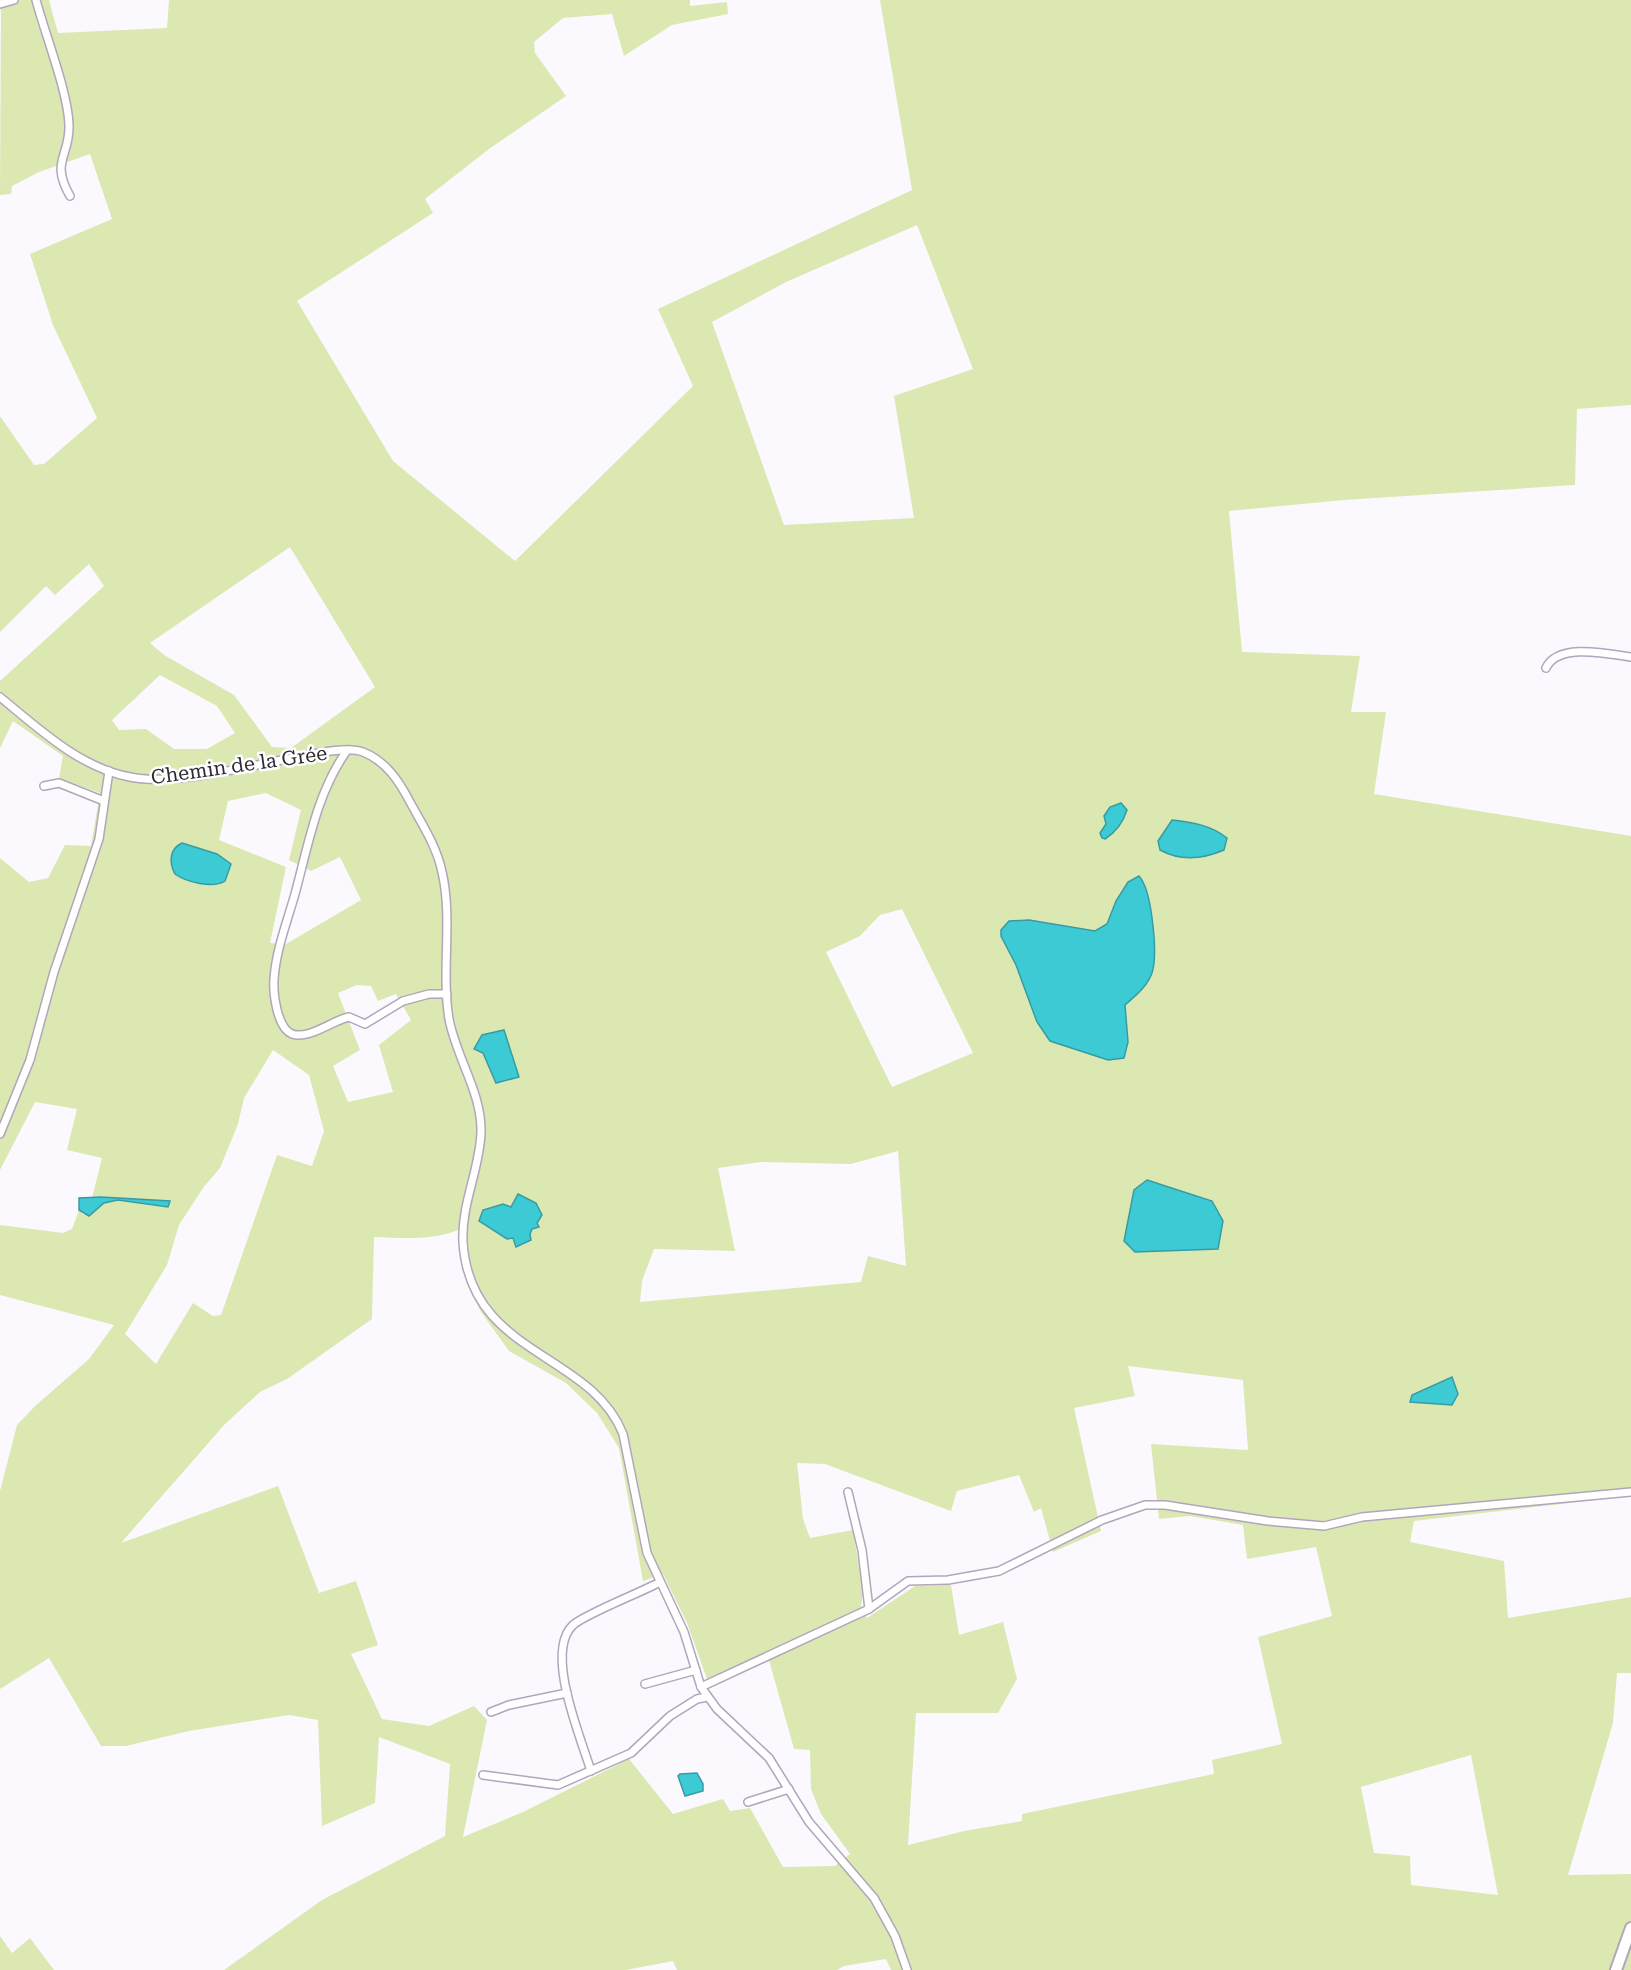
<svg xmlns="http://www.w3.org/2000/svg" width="1631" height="1970" font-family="'Roboto Serif',serif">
<rect width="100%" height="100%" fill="#fcf9fe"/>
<g fill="#dbe8b2" fill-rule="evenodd">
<path d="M1,0H49L58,33L167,28L169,0H690V6L727,2L728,14L672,25L624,56L612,14L563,18L534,42L535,53L566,96L489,149L425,199L433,213L297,301L393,461L515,561L693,386L658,309L912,190L880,0H1631V405L1577,409L1575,485L1344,500L1229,511L1242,652L1360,656L1351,712H1386L1374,794L1631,836V1496L1414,1521L1410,1542L1504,1561L1508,1618L1631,1597V1673H1617L1613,1723L1568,1875L1631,1874V1970H891L886,1959L844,1966L837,1970H677L673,1961L626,1970H224L322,1900L445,1836L450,1764L379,1737L375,1803L322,1826L318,1720L289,1715L189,1731L126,1746H101L49,1658L0,1689V1491L17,1425L35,1406L89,1359L114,1325L0,1295V1225L63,1233L72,1229L79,1210L84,1215C96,1212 95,1206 104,1203C122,1196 149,1205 168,1207L170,1201L92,1198L102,1158L67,1150L77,1109L35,1102L0,1170V858L29,882L48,878L65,845L91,846L100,793L59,778L63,756L13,721L0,748V681L104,586L89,564L55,595L46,586L0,632V416L34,465L44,464L97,418L53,325L30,254L112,219L90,154L39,172L12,186L11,194L0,195ZM917,225L973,369L894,396L914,518L784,525L712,322L786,282ZM290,547L375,687L291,748L272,747L234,695L164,655L150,643ZM160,675L217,706L235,733L207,749H174L146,729L119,730L112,720ZM266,793L301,810L289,860L311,871L340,857L361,900L286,944L270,943L286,867L219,840L228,801ZM1172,820C1191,822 1211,825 1227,838L1158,841ZM1128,882L1141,991L1125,1005L1128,1041L1124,1058L1037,1022L1016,965L1009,921L1029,920L1095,931L1107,924L1116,901ZM902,909L973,1053L892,1087L826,952L860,936L880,915ZM357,985L371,986L378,1001L396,994L411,1020L379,1045L393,1092L348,1102L333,1066L360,1050L338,993ZM273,1050L309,1075L324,1131L312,1166L277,1155L221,1315L213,1316L193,1303L156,1364L125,1334L167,1265L179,1225L203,1188L220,1168L238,1124L244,1098ZM898,1151L906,1266L868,1256L861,1282L640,1302L642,1281L654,1249L735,1251L718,1168L761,1162L851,1164ZM503,1204L511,1207L532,1229L525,1244L516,1247L513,1238L507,1239L479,1221ZM458,1230L467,1284L481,1312L509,1351L566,1383L597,1413L619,1448L643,1581L663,1574L687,1623L707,1679L767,1653L794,1749L810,1750L811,1789L821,1814L850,1854L835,1866L783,1867L750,1808L730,1811L723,1799L673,1814L629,1759L523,1812L463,1837L487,1720L474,1706L429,1726L382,1719L351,1654L378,1645L356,1581L319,1593L278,1486L121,1543L225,1424L260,1392L287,1379L372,1319L374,1237C402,1238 431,1241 458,1230ZM1128,1366L1243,1380L1248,1450L1151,1444L1159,1519L1190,1516L1243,1525L1247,1559L1316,1547L1332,1616L1258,1637L1282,1744L1212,1760L1214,1774L1022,1814V1821L964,1831L908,1845L916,1713H998L1017,1679L1003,1622L959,1635L951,1585L915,1586L867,1618L861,1606L863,1592L853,1530L810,1538L803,1519L797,1463L825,1464L951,1511L957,1491L1019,1475L1034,1512L1041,1508L1053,1552L1101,1531L1074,1408L1135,1396ZM1471,1755L1498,1895L1411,1885L1410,1856L1374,1853L1361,1787Z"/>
<polygon points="0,1936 12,1953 30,1938 54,1970 0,1970"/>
</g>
<g fill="#3ccbd4" stroke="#389ba4" stroke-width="1.5">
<path d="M1121,803L1127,810C1123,823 1116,832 1105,839L1102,838L1100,833L1106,824L1104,816L1110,807Z"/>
<path d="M1172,820C1191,822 1211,825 1227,838L1224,850C1203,859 1180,861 1160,850L1158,841Z"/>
<path d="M182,843L217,854L231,864L225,881C213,889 186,882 175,874C169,863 169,849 182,843Z"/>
<path d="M1139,876C1152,890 1158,954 1152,973C1147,987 1135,996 1125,1005L1128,1042L1124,1058L1108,1060L1050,1041L1037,1022L1016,965L1001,936V930L1009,921L1029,920L1095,931L1107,924L1116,901L1128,882Z"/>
<polygon points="504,1030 519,1077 496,1083 483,1053 474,1049 482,1035"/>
<polygon points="1147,1180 1212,1201 1223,1221 1218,1249 1135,1252 1124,1241 1134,1190"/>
<polygon points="518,1194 536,1203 542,1215 537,1223 539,1227 532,1229 530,1234 531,1240 516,1247 513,1238 507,1239 479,1221 483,1210 503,1204 511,1207"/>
<polygon points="101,1197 170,1201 168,1207 118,1200 104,1203 89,1216 79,1210 79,1198"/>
<polygon points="1452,1377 1458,1394 1452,1405 1410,1402 1412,1395"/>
<polygon points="697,1773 703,1784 703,1791 685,1796 678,1776 680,1774"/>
</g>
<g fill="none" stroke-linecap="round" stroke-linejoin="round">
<defs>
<g id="minor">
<path d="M36,0C45,34 68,92 69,125C70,157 50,161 70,196"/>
<polyline points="0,4 14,0"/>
<path d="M1546,668C1558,642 1609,654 1631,657"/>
<path d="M0,697C38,728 80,768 130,777C173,786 243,767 287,759C306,756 346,745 363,752C386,761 399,781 410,802C422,824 437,847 442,872C453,919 441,970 449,1019C456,1057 482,1093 481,1132C480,1169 461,1204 463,1242C470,1356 590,1351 623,1434L647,1553L684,1632L701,1687L717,1709L769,1758L809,1822L874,1898L895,1936L907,1970"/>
<path d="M346,752C317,793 308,846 295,894C287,922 276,950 274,979C273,993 277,1028 292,1034C309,1040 333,1020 349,1017L365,1024L403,1001L429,994H447"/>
<polyline points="44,786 59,783 104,801"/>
<polyline points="0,1134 30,1060 54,972 99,839 109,771"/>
<polyline points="848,1492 862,1550 869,1609"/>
<polyline points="645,1684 696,1670"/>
<polyline points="701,1687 869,1609 908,1581 948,1580 999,1571 1102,1520 1145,1505 1165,1505 1268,1521 1324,1526 1362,1517 1631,1492"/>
<polyline points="491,1712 509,1705 567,1693"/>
<path d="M591,1771C581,1738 544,1652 573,1625C587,1613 640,1593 660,1582"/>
<polyline points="483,1775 558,1785 631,1753 670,1716 697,1699 707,1697"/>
<polyline points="748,1802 789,1789"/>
</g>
<polyline id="secondary" points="1616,1970 1631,1928"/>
</defs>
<use href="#minor" stroke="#b3a5bc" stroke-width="10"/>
<use href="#secondary" stroke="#b3a5bc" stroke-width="14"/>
<use href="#minor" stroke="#fff" stroke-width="7"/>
<use href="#secondary" stroke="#fff" stroke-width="10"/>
</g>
<g text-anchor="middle" stroke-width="5" stroke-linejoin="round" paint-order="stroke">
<g font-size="20" fill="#2f2a33" stroke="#fff">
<text transform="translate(239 765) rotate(-8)" y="7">Chemin de la Grée</text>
</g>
</g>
</svg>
